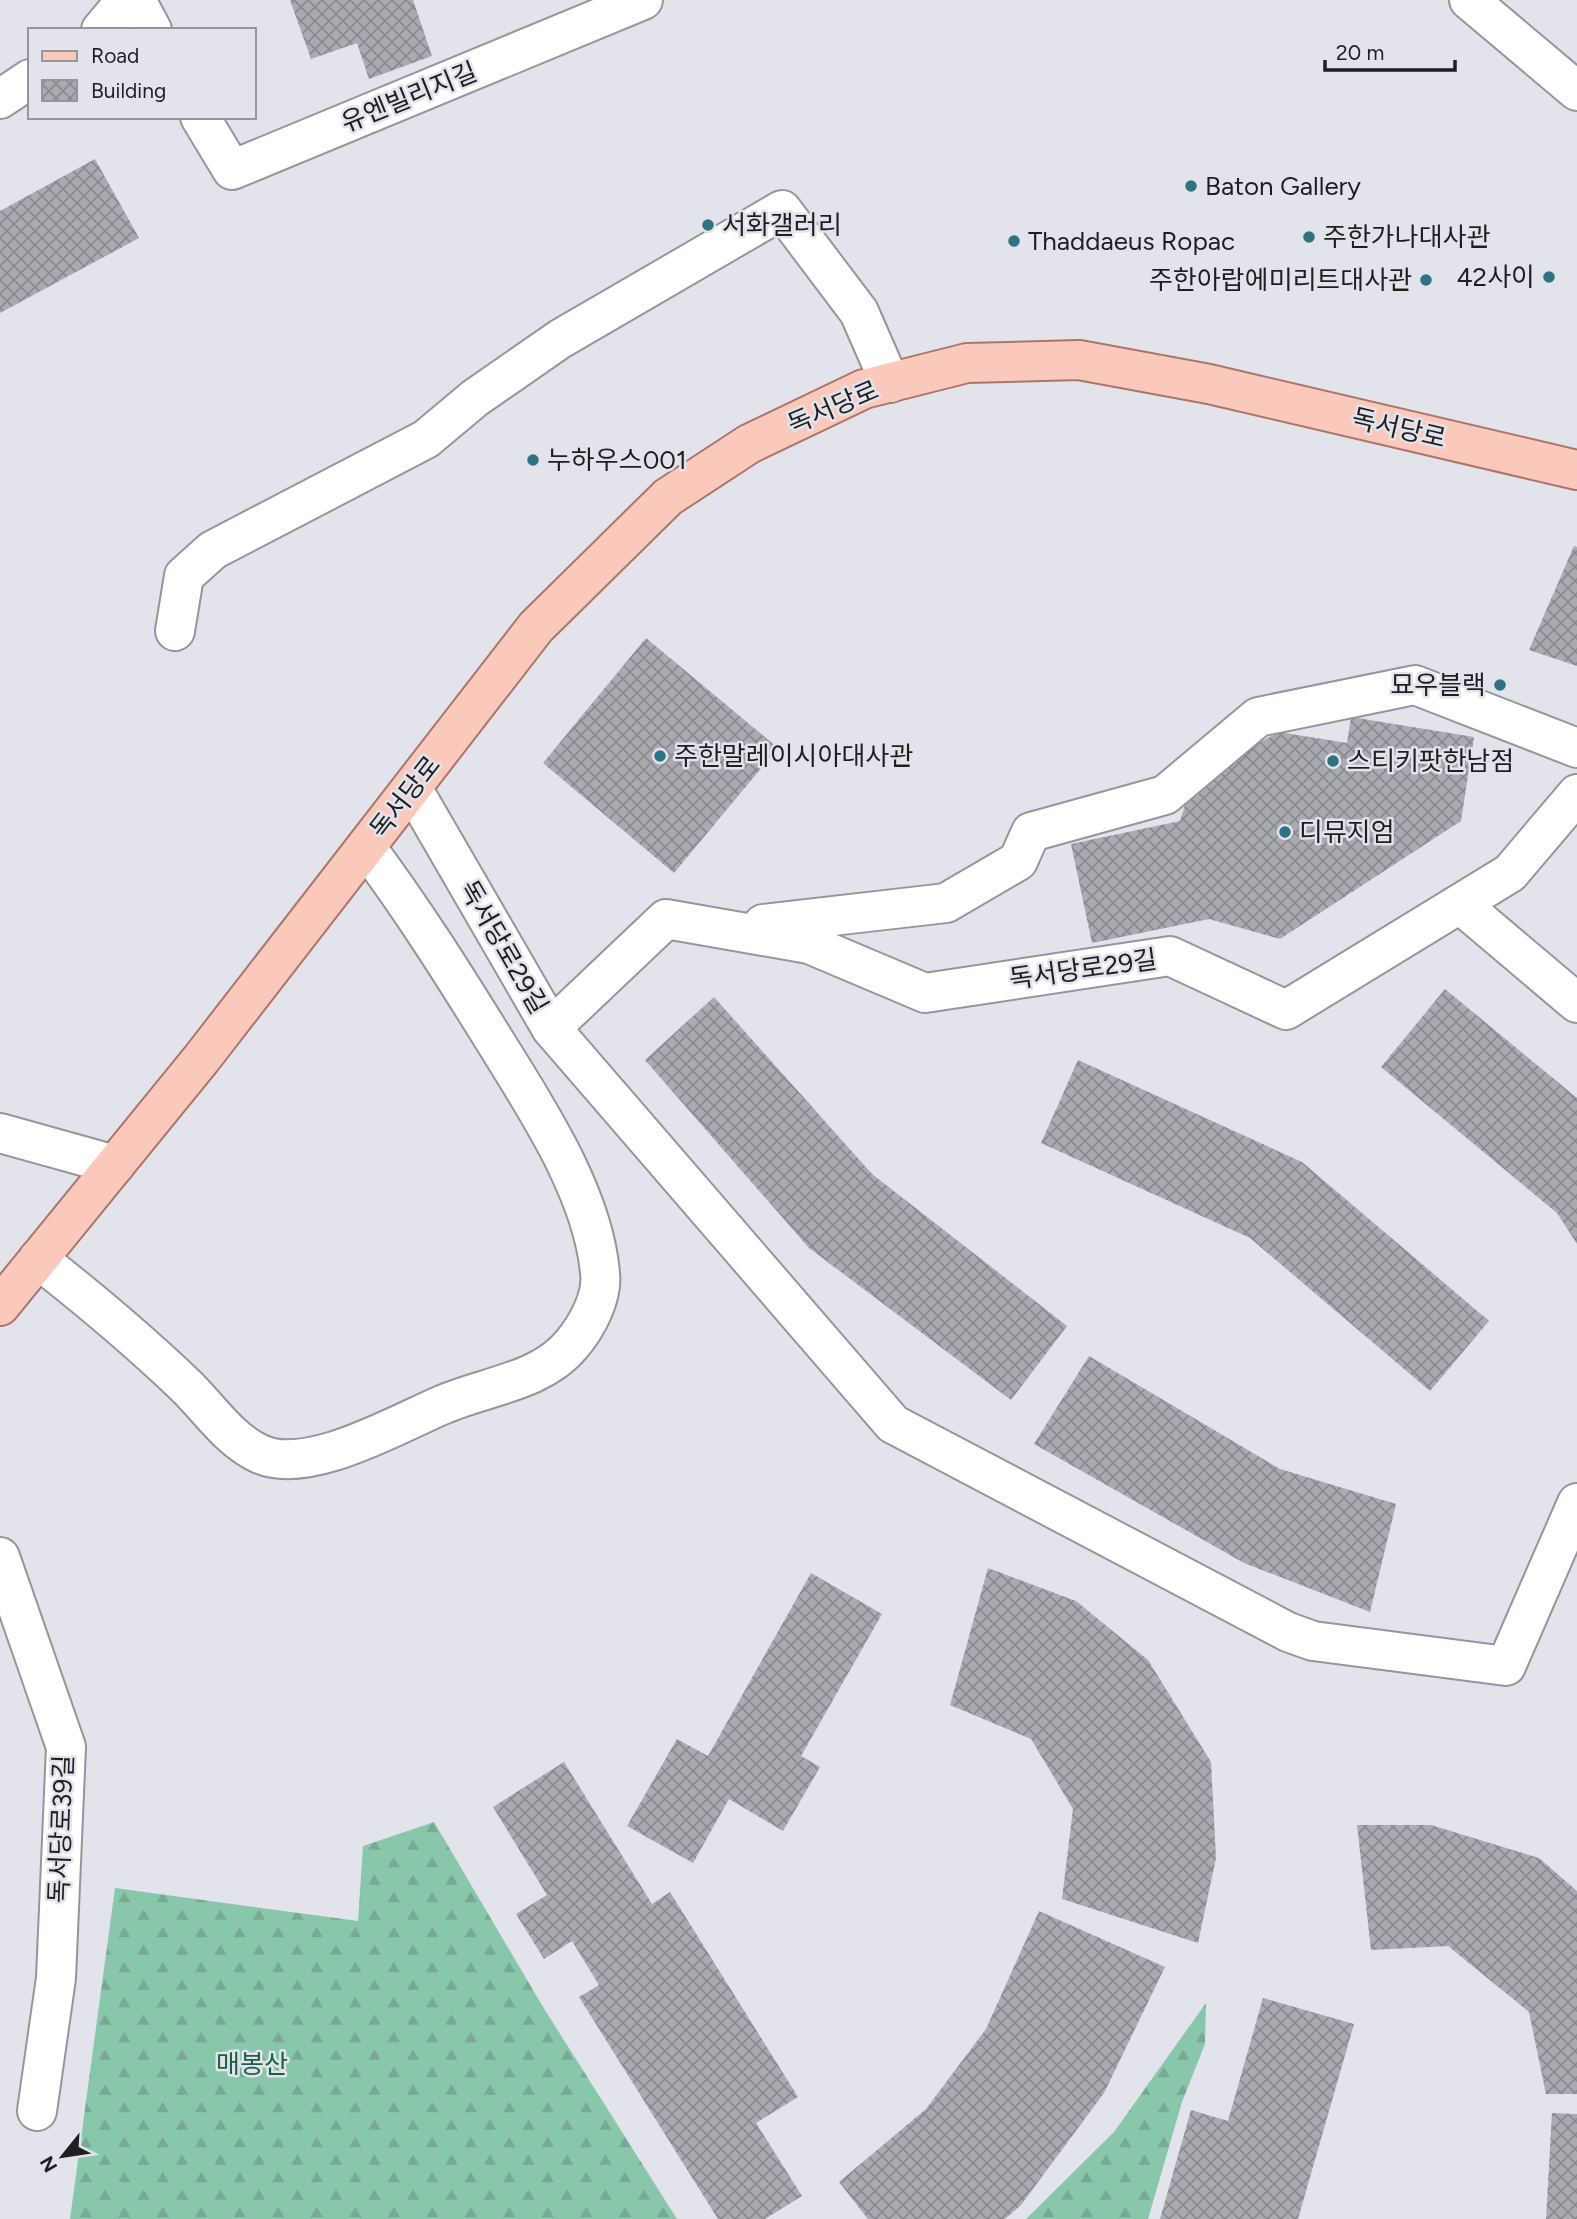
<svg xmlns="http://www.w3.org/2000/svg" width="1577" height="2219" font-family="Figtree,'Noto Sans KR',sans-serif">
<defs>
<pattern id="forest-firs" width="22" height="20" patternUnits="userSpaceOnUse" patternTransform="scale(1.75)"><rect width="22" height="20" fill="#89c7ab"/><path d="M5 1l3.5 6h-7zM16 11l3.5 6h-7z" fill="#76aa93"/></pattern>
<pattern id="building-cross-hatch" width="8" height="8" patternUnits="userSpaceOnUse" patternTransform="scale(1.75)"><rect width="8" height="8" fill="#aaaab1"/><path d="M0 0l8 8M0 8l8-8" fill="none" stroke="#8a8a90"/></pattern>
</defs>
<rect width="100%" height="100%" fill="#e3e3eb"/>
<g fill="url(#forest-firs)">
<polygon points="434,1822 543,2007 677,2219 70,2219 115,1888 358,1921 363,1846"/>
<polygon points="1206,2003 1205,2044 1182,2102 1148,2219 1026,2219 1114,2132"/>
</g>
<g fill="url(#building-cross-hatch)">
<polygon points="290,0 413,0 432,56 369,79 357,43 311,59"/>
<polygon points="95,159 139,238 0,313 0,211"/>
<polygon points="1574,546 1577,547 1577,666 1529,650"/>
<polygon points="646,638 778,748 674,873 543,763"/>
<polygon points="1351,717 1474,737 1461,821 1280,939 1209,919 1092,943 1071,844 1180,821 1193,778 1279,732 1347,743"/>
<polygon points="1445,989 1577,1098 1577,1244 1557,1213 1381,1067"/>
<polygon points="714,997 872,1174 1067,1326 1011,1400 809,1248 645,1060"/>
<polygon points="1078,1060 1302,1162 1489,1321 1430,1391 1250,1238 1041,1143"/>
<polygon points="1089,1356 1280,1469 1396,1504 1370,1612 1244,1563 1034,1444"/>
<polygon points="988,1568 1076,1601 1148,1660 1211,1762 1216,1858 1198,1943 1062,1899 1073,1809 1031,1739 950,1705"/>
<polygon points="811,1573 882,1614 801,1756 820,1767 783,1831 729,1799 693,1863 627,1826 677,1739 708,1756"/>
<polygon points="564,1762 652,1904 670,1892 798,2097 756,2123 802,2196 765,2219 718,2219 579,1997 599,1985 572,1941 544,1959 516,1914 547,1895 493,1807"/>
<polygon points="1357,1825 1431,1825 1539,1858 1577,1891 1577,2094 1546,2094 1529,2012 1448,1946 1371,1950"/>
<polygon points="1039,1911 1165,1967 1104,2093 1021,2205 1005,2219 868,2219 839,2182 926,2109 986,2029"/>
<polygon points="1263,1998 1354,2024 1298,2219 1160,2219 1191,2110 1228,2121"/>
<polygon points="1552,2113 1577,2114 1577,2219 1546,2219"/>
</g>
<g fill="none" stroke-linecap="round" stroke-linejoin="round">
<defs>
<g id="minor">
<polyline points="136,0 152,30"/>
<polyline points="1469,0 1577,91"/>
<polyline points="101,30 126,0"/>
<polyline points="0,99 30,79"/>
<polyline points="200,117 232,170 643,0"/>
<polyline points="175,631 184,576 213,550 426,439 475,398 560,339 782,210 859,312 890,383"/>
<polyline points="412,788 551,1028 666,919 809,944 925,993 1170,956 1286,1010 1510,873 1577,794"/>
<polyline points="1460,904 1577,1003"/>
<polyline points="763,924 946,903 1018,861 1031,832 1165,795 1258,717 1415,685 1577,748"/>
<polyline points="551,1028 893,1424 1288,1632 1313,1641 1506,1666 1577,1503"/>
<polyline points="0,1133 115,1165"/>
<path d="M38,1259C89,1299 138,1340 185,1385C209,1408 229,1440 260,1454C308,1476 397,1424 442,1405C485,1386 541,1382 572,1344C587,1326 603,1297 600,1273C593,1192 535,1106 493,1038C452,972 413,910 366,847"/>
<polyline points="0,1557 66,1747 56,1978 37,2111"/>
</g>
<polyline id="major" points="0,1306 202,1058 536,627 668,497 749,444 864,389 967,363 1079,360 1209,384 1577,470"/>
</defs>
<use href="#minor" stroke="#95959c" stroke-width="42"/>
<use href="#major" stroke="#ab766a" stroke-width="42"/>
<use href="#minor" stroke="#fff" stroke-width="38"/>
<use href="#major" stroke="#fac9bc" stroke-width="38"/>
</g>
<g fill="#2f7383" stroke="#e3e3eb" stroke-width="2.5">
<circle cx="1191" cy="186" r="7"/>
<circle cx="708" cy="225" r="7"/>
<circle cx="1309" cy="237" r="7"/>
<circle cx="1014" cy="241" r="7"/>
<circle cx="1549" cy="277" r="7"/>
<circle cx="1426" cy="280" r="7"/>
<circle cx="533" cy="460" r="7"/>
<circle cx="1500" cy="685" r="7"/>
<circle cx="660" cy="756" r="7"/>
<circle cx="1333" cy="761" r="7"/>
<circle cx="1285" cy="832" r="7"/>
</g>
<g text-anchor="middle" stroke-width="5" stroke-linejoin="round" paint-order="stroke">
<g font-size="26" fill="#1f1f22" stroke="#e3e3eb">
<text transform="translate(409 97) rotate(-22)" y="9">유엔빌리지길</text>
<text transform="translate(833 407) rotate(-23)" y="9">독서당로</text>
<text transform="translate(1399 428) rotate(13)" y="9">독서당로</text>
<text transform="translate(405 797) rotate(-52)" y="9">독서당로</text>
<text transform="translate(504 947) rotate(60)" y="9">독서당로29길</text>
<text transform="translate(1083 969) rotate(-8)" y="9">독서당로29길</text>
<text transform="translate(61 1829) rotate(-88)" y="9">독서당로39길</text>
</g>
<g font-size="26" fill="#1f1f22" stroke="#e3e3eb" text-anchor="start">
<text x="1205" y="195">Baton Gallery</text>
<text x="722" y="234">서화갤러리</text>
<text x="1323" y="246">주한가나대사관</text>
<text x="1028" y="250">Thaddaeus Ropac</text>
<text x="1535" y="286" text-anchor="end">42사이</text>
<text x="1412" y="289" text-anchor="end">주한아랍에미리트대사관</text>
<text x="547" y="469">누하우스001</text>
<text x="1486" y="694" text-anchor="end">묘우블랙</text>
<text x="674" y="765">주한말레이시아대사관</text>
<text x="1347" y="770">스티키팟한남점</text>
<text x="1299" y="841">디뮤지엄</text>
</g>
<g font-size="26" fill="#1b5f46" stroke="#e3e3eb">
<text x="252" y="2073">매봉산</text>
</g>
</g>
<rect x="28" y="28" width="228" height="91" fill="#e3e3eb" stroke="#95959b" stroke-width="2"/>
<rect x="42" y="51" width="35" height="10" fill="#fac9bc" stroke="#95959b" stroke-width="2"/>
<text x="91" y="63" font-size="21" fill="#1f1f22">Road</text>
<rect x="42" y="80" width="35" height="21" fill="url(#building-cross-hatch)" stroke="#95959b" stroke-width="2"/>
<text x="91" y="98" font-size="21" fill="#1f1f22">Building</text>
<g transform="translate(63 2156) rotate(240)" stroke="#e3e3eb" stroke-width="5" paint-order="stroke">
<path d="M0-5L12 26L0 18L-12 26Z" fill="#1f1f22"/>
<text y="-10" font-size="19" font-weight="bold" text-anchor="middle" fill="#1f1f22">N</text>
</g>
<path d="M1325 60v10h130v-10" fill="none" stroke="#1f1f22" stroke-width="3.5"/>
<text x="1336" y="60" font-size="21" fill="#1f1f22" stroke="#e3e3eb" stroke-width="5" paint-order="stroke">20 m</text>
</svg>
